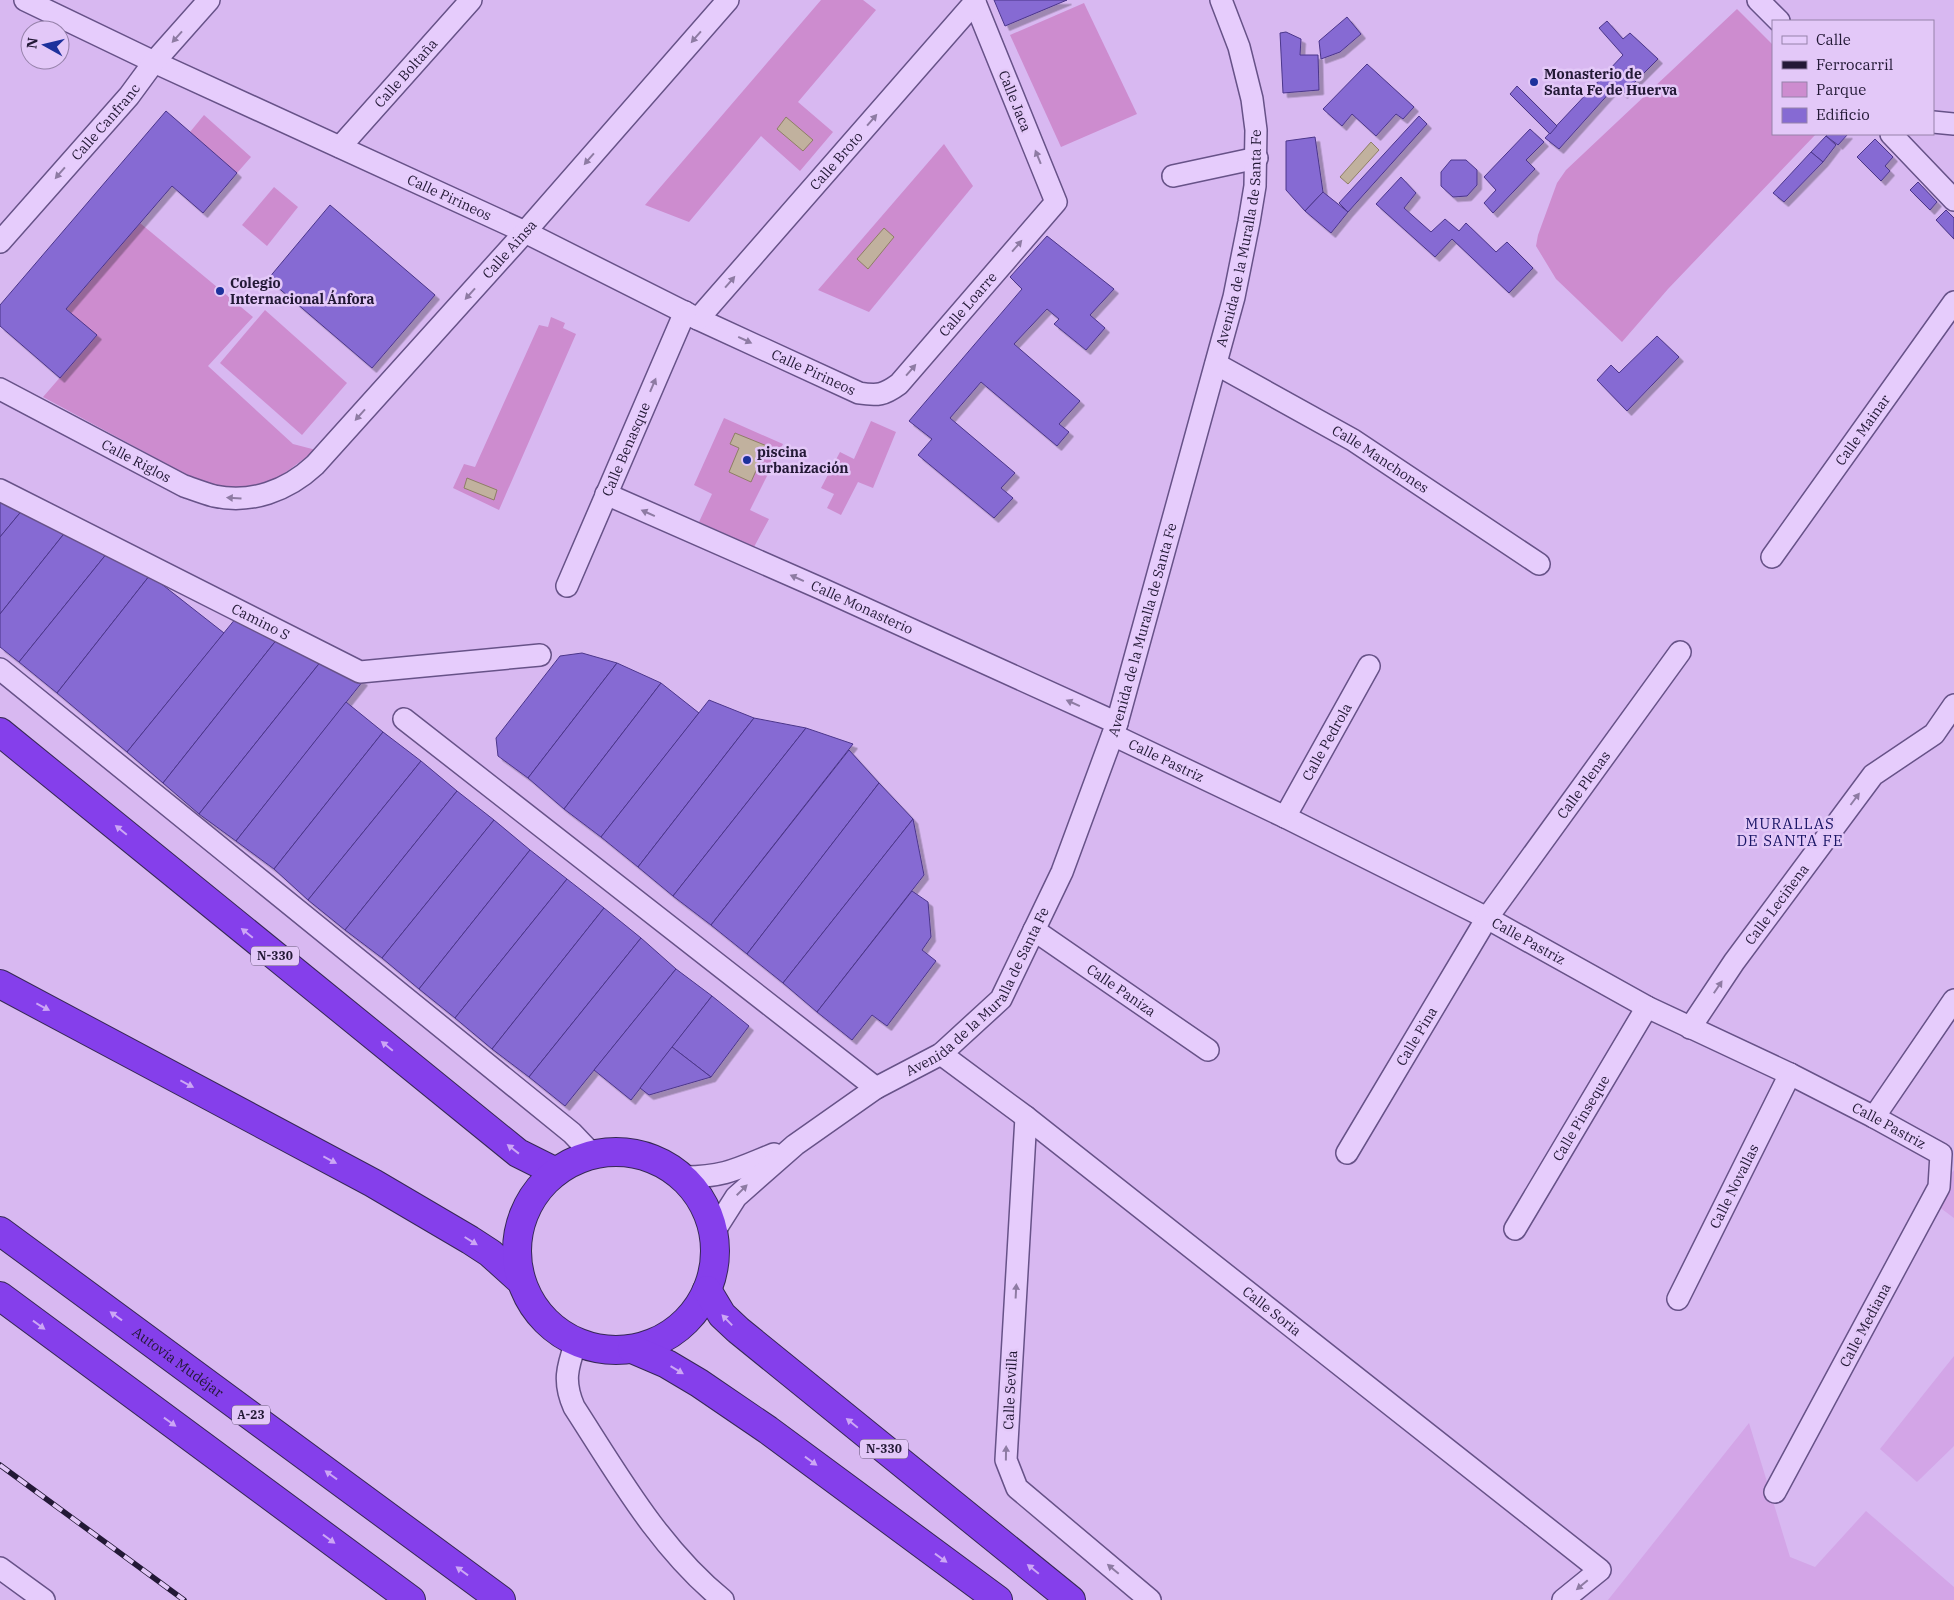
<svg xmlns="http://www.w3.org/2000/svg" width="1954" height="1600" font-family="'IBM Plex Serif',serif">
<defs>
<filter id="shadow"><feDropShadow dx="4.5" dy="4.5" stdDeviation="0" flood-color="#0004"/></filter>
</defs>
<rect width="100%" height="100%" fill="#d8b8f1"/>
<g fill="#d3a5e7">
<polygon points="1954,1170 1954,1218 1931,1201 1939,1187"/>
<polygon points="1954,1356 1954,1446 1917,1482 1880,1449"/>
<polygon points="1749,1423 1790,1557 1815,1567 1866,1511 1954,1587 1954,1600 1608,1600"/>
</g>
<g fill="#cd8ccf">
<polygon points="821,0 863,0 876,10 798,102 833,132 800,171 761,136 689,222 645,205"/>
<polygon points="1084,3 1137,114 1061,147 1010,35"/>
<polygon points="1737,9 1773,45 1773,134 1816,134 1668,289 1622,342 1556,279 1536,246 1538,235 1557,183 1566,170"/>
<polygon points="204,115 251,157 237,173 190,132"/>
<polygon points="944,144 973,186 869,312 818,290"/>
<polygon points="274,187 298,207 267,246 242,225"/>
<polygon points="140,223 253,317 208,366 293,444 316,450 271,483 224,489 202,483 43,397 96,336 66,309"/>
<polygon points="265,310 347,383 302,435 220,363"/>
<polygon points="551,317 565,323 563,328 576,334 499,510 453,488 464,464 475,467 539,325 548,327"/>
<polygon points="724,418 783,444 750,510 769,519 754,547 699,522 712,494 694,485"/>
<polygon points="871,421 896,432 873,488 858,482 841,515 827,508 834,494 821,488 840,452 854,459"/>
</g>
<g fill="#c1b19e" stroke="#8e7e65">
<polygon points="786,117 813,140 803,151 777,129"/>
<polygon points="1371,142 1379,150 1348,184 1340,177"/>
<polygon points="884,228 894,237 868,269 857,259"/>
<polygon points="735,433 767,446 751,482 729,472 739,448 730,444"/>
<polygon points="467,478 497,490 494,500 464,488"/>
</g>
<g fill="#866ad3" stroke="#4b368a" filter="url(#shadow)">
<polygon points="994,0 1067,0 1005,26"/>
<polygon points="1347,17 1361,34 1340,52 1321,59 1319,41"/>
<polygon points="1607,21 1623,39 1630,33 1658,59 1623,94 1612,84 1609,87 1612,90 1559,149 1545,138 1623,55 1599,28"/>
<polygon points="1286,32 1301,39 1300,55 1318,55 1319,90 1283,93 1280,33"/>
<polygon points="1367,64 1414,107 1403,119 1396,114 1376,136 1352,114 1342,126 1323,109"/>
<polygon points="1517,86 1557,126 1550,134 1510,94"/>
<polygon points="166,111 237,173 203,213 172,186 66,309 97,335 60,378 0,326 0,305"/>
<polygon points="1419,116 1427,124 1348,212 1339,203"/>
<polygon points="1530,129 1544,142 1526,160 1535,169 1493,213 1484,203 1496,190 1484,177"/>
<polygon points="1828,134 1848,134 1838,145 1826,136"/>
<polygon points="1826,136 1836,145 1823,162 1811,152"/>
<polygon points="1315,137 1323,192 1305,211 1286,190 1286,141"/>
<polygon points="1875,139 1893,157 1885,166 1890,171 1881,181 1857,157"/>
<polygon points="1811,152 1823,162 1784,202 1773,193"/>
<polygon points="1451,160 1466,160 1477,170 1477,185 1467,196 1453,197 1441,186 1441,172"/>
<polygon points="1401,177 1416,193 1404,208 1431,232 1445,219 1459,231 1466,223 1496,252 1507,242 1533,268 1509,293 1452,239 1435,257 1376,204"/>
<polygon points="1918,182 1937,202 1930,210 1910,190"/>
<polygon points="1323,192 1348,212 1331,233 1305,211"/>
<polygon points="330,205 435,295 372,368 268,279"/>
<polygon points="1946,210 1954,218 1954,239 1936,220"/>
<polygon points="1047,236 1114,289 1090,315 1105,328 1086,350 1054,324 1059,319 1047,309 1014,344 1080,401 1059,424 1069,432 1057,446 981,382 950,418 1015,473 1001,488 1013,498 994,518 918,455 932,439 909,421 1022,289 1010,277"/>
<polygon points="1657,336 1679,357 1627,411 1597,380 1611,365 1619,373"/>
<polygon points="0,497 24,508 0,537"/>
<polygon points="24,508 67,530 0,614 0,537"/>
<polygon points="67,530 108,552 19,662 0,647 0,614"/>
<polygon points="108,552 150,575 57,693 19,662"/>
<polygon points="150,575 224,633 127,752 57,693"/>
<polygon points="236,618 278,638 163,783 127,752"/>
<polygon points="278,638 322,660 199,814 163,783"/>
<polygon points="582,653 617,663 528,778 498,756 496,738 560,656"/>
<polygon points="322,660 363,681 236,841 199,814"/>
<polygon points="617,663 661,683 564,809 528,778"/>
<polygon points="661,683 699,713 601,837 564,809"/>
<polygon points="709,700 754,718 638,867 601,837"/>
<polygon points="346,702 383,732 274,869 236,841"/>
<polygon points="754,718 806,728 673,896 638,867"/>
<polygon points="806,728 853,744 711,925 673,896"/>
<polygon points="383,732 421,761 308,900 274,869"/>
<polygon points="849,750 879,783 747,954 711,925"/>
<polygon points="421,761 457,791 345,930 308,900"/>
<polygon points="879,783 913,819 783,983 747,954"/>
<polygon points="457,791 494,820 382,958 345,930"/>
<polygon points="913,819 924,875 817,1012 783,983"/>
<polygon points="494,820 530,850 419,989 382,958"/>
<polygon points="530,850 567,879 455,1018 419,989"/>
<polygon points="567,879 604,908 492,1049 455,1018"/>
<polygon points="912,891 928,902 931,937 922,950 936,961 887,1026 872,1015 852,1040 817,1012"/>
<polygon points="604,908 641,938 529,1077 492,1049"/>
<polygon points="641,938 676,969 565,1106 529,1077"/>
<polygon points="676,969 712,996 631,1100 594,1070"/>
<polygon points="712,996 749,1026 711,1077 672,1047"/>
<polygon points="672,1047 711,1077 649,1095 640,1088"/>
</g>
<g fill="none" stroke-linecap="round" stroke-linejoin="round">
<defs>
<g id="minor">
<path id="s1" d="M25,0L154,62L525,232L698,319L859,393C878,396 884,395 899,384L1056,202L974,0"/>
<polyline points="1758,0 1779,21"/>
<polyline points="1933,122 1954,124"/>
<polyline points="1891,134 1954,200"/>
<path id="s2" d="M340,147L471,0"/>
<polyline points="1173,176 1257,158"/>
<path id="s3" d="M0,242L129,96L154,62L209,0"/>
<path id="s4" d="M698,319L975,2"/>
<path id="s5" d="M1216,364L1353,440L1539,564"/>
<path id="s6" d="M0,389L184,486C193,489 203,493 214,496C251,504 287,491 315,465L525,232L728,0"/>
<path id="s7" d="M0,490L360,672L540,655"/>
<path id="s8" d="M606,494L822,589L1117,723"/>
<path id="s9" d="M1772,557L1954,302"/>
<path id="s10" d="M567,586L685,312"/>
<polyline points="0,669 572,1133 592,1154"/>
<polyline points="404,719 876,1088"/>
<path id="s11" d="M1113,735L1285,817L1487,918L1647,1007L1790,1074L1874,1117L1941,1154L1939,1187L1775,1492"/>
<path id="s12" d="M1285,817L1369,666"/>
<path id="s13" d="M1034,930L1208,1050"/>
<path id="s14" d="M1690,1028L1734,962L1873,775L1934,734L1954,705"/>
<path id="s15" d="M941,1054L1026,1117L1600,1570L1563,1600"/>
<polyline points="1026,1117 1006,1460 1017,1488 1150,1600"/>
<polyline points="1874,1117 1954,1000"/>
<path id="s16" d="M1347,1153L1487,918L1680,652"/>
<path d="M685,1177C725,1177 739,1168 774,1154"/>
<path id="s17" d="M1515,1229L1647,1007"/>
<path id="s18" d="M715,1230L736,1197L795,1145L876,1088L941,1054L1001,999L1062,872L1117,723L1234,297L1249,222L1255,186L1256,130L1252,99L1239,47L1221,0"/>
<path id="s19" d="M1678,1299L1790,1074"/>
<path d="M576,1342C567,1368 563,1382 574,1407C618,1475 659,1548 723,1600"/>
<polyline points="0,1568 44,1600"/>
</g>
<g id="highway">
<polyline points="0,732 518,1153 556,1172"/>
<polyline points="0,984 373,1183 470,1240 490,1253 521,1281"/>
<circle cx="616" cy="1251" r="99"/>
<path id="s20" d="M0,1231L501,1600"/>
<polyline points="707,1290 722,1315 738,1330 1071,1600"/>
<polyline points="0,1296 411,1600"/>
<polyline points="632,1349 667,1364 699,1383 768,1430 998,1600"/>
</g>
</defs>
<use href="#minor" stroke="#675288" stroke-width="24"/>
<use href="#highway" stroke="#362855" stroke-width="30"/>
<use href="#minor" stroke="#e6ccfc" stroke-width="21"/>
<use href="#highway" stroke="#853feb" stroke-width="28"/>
<defs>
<polyline id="rail" points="0,1465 184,1600"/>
</defs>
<use href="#rail" stroke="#231936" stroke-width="5.5"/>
<use href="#rail" stroke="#e3c8f8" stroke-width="4" stroke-dasharray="11" stroke-linecap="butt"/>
</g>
<defs><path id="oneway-solid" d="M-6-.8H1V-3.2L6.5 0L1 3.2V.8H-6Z" transform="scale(1.25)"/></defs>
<g fill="#8e7ba3">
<use href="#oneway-solid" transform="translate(177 37) rotate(132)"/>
<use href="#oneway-solid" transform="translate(696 37) rotate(131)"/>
<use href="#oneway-solid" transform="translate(872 120) rotate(-49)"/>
<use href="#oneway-solid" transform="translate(1038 157) rotate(-112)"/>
<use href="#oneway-solid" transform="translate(589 159) rotate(131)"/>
<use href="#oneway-solid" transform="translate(60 173) rotate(131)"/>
<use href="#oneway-solid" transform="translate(1017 246) rotate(-49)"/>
<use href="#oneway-solid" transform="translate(730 282) rotate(-49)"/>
<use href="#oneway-solid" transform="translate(470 294) rotate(132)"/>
<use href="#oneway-solid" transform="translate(745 340) rotate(25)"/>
<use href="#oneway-solid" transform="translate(911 370) rotate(-49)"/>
<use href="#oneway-solid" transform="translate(653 385) rotate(-67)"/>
<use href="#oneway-solid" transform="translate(360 415) rotate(132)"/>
<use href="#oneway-solid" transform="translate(234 498) rotate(-177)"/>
<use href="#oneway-solid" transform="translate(648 513) rotate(-156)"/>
<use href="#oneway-solid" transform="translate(797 578) rotate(-156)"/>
<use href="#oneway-solid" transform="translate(1073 703) rotate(-156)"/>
<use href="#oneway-solid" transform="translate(1855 799) rotate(-53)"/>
<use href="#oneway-solid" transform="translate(1718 987) rotate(-56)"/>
<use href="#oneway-solid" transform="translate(742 1190) rotate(-45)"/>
<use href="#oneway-solid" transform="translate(1016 1291) rotate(-87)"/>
<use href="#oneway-solid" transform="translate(1006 1453) rotate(-89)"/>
<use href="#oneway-solid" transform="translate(1113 1569) rotate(-140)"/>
<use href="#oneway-solid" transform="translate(1582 1585) rotate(140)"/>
</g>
<g fill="#cca6f5">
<use href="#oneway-solid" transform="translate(121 830) rotate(-141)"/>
<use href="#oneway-solid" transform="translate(247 933) rotate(-141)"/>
<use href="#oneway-solid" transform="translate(43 1007) rotate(28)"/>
<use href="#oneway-solid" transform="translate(387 1046) rotate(-141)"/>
<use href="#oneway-solid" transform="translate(187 1084) rotate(28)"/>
<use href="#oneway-solid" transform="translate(513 1149) rotate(-142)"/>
<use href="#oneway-solid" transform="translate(330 1160) rotate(28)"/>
<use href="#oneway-solid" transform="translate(471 1241) rotate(32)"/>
<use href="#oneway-solid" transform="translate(116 1316) rotate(-144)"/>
<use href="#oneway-solid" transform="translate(727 1320) rotate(-134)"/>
<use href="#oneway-solid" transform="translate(39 1325) rotate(36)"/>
<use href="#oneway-solid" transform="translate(677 1370) rotate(31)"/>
<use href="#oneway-solid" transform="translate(170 1422) rotate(36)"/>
<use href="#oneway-solid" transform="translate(852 1423) rotate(-141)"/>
<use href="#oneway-solid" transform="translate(811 1461) rotate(36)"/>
<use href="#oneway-solid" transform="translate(331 1475) rotate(-144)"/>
<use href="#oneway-solid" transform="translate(329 1539) rotate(36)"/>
<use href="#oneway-solid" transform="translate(941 1558) rotate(36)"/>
<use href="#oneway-solid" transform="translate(1033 1569) rotate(-141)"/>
<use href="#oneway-solid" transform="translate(462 1571) rotate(-144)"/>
</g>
<g fill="#1d319c" stroke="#e3c8f8" stroke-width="2">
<circle cx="1534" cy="82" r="5"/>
<circle cx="220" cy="291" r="5"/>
<circle cx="747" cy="460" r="5"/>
</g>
<g text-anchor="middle" stroke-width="5" stroke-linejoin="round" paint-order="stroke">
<g fill="#e3c8f8" stroke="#5d4e70" stroke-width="1">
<rect x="251" y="946.5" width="48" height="19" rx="4"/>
<rect x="232" y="1405.5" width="38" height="19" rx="4"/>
<rect x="860" y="1439.5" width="48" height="19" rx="4"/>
</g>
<g font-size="12" font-weight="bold" fill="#231936">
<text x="275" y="960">N-330</text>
<text x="251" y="1419">A-23</text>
<text x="884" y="1453">N-330</text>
</g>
<g font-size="14" fill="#231936" stroke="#e3c8f8">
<text dy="5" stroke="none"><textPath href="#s2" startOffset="99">Calle Boltaña</textPath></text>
<text transform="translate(1015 101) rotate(68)" y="5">Calle Jaca</text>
<text dy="5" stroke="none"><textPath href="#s3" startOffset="160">Calle Canfranc</textPath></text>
<text dy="5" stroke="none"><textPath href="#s4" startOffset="210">Calle Broto</textPath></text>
<text dy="5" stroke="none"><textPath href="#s1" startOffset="468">Calle Pirineos</textPath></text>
<text dy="5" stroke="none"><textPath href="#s18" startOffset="1172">Avenida de la Muralla de Santa Fe</textPath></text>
<text dy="5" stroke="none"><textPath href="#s6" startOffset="640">Calle Ainsa</textPath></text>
<text dy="5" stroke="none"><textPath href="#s1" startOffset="1070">Calle Loarre</textPath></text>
<text dy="5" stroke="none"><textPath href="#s1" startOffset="872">Calle Pirineos</textPath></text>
<text dy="5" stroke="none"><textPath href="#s9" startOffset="156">Calle Mainar</textPath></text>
<text dy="5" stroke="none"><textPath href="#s10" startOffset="149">Calle Benasque</textPath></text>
<text dy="5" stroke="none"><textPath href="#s5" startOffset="190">Calle Manchones</textPath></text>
<text dy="5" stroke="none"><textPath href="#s6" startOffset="154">Calle Riglos</textPath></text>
<text dy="5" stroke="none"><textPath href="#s8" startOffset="280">Calle Monasterio</textPath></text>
<text dy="5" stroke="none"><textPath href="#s7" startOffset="292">Camino S</textPath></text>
<text dy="5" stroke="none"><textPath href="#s18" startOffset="768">Avenida de la Muralla de Santa Fe</textPath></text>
<text dy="5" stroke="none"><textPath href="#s12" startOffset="86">Calle Pedrola</textPath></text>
<text dy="5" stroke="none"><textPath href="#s11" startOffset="59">Calle Pastriz</textPath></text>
<text dy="5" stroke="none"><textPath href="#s16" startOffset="438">Calle Plenas</textPath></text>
<text dy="5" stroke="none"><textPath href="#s14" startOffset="151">Calle Leciñena</textPath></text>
<text dy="5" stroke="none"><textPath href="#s11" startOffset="464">Calle Pastriz</textPath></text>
<text dy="5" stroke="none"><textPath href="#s18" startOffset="362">Avenida de la Muralla de Santa Fe</textPath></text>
<text dy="5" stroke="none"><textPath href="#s13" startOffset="106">Calle Paniza</textPath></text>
<text dy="5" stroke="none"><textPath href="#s16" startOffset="136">Calle Pina</textPath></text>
<text dy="5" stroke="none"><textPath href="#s17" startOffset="129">Calle Pinseque</textPath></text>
<text dy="5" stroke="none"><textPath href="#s11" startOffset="869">Calle Pastriz</textPath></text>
<text dy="5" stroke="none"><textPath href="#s19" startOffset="126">Calle Novallas</textPath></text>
<text dy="5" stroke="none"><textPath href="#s15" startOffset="419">Calle Soria</textPath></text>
<text transform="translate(1865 1325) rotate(-62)" y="5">Calle Mediana</text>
<text dy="5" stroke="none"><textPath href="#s20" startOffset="221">Autovía Mudéjar</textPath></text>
<text transform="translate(1010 1390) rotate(-87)" y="5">Calle Sevilla</text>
</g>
<g font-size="14" font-weight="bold" fill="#231936" stroke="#e3c8f8" text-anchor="start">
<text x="1544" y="79">Monasterio de<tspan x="1544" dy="16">Santa Fe de Huerva</tspan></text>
<text x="230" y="288">Colegio<tspan x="230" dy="16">Internacional Ánfora</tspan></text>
<text x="757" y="457">piscina<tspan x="757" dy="16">urbanización</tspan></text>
</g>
<g font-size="15" letter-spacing="1" fill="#191566" stroke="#e3c8f8">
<text x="1790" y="829">MURALLAS<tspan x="1790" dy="17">DE SANTA FE</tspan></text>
</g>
</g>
<rect x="1772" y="20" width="162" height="115" fill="#e3c8f8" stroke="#9682aa"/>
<rect x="1782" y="36" width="25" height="8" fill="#e6ccfc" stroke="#9682aa"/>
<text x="1816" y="45" font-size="15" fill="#231936">Calle</text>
<rect x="1782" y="61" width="25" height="8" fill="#231936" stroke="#9682aa"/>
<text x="1816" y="70" font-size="15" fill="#231936">Ferrocarril</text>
<rect x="1782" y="82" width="25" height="15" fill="#cd8ccf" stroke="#9682aa"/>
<text x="1816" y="95" font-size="15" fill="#231936">Parque</text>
<rect x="1782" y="108" width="25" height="15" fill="#866ad3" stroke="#9682aa"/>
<text x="1816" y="120" font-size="15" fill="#231936">Edificio</text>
<g transform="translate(45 45) rotate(278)"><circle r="24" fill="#e3c8f8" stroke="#9682aa"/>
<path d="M0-4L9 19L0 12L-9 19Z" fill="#1d319c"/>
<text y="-8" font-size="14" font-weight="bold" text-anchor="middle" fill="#231936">N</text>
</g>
</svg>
